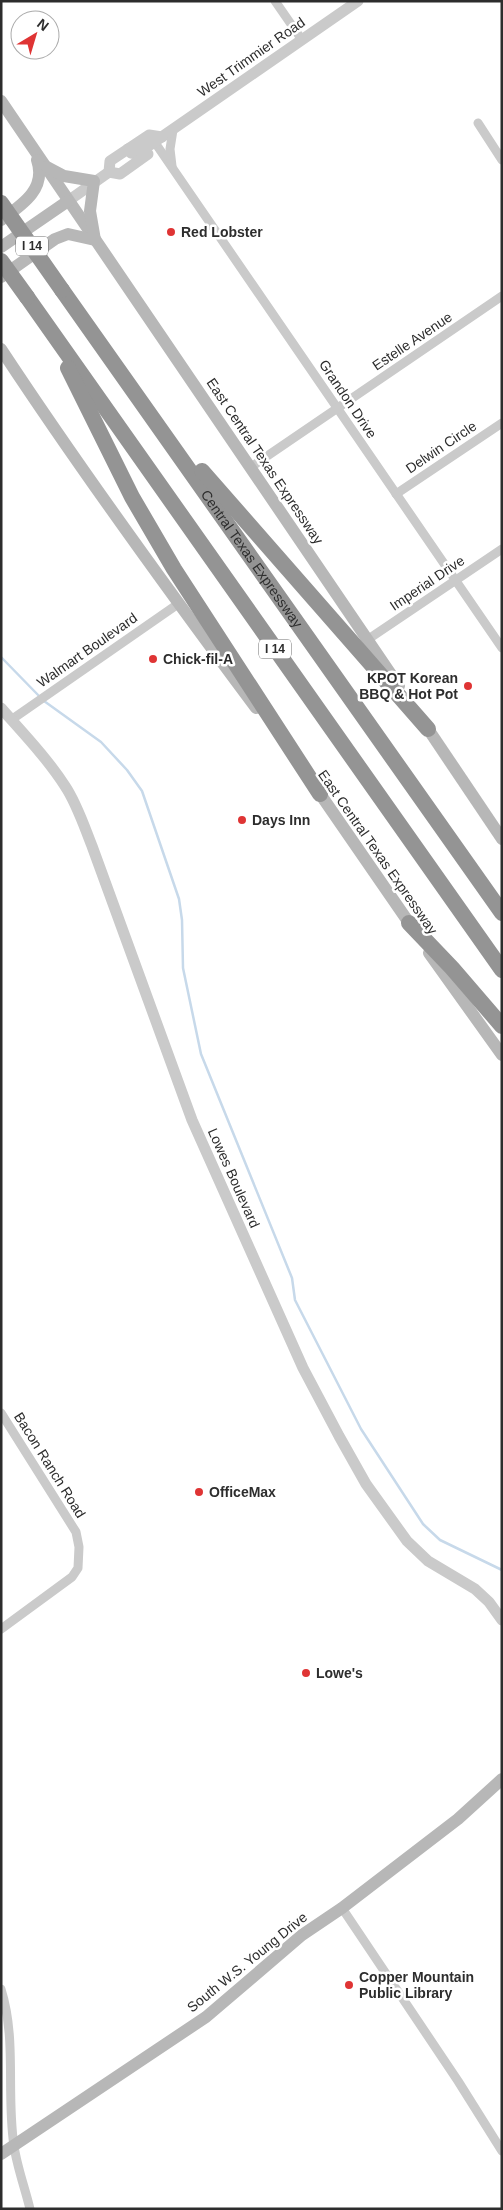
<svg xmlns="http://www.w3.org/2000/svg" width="503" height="2210" font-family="Arial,sans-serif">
<rect width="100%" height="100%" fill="#fff"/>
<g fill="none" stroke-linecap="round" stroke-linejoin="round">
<g stroke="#c7d9ea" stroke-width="2.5">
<polyline points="1,657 40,697"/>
<polyline points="44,701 101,742 127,770 142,791 179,899 182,920 183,968 201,1054 292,1278 295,1300 361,1429 423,1524 440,1540 502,1570"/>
</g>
<g stroke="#cacaca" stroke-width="9">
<polyline points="275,1 302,40"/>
<polyline points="478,123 502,160"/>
<polyline points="158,147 502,648"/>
<polyline points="172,166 170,149 173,130"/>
<polyline points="251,467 502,296"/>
<polyline points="396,494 502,423"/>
<polyline points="367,640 502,549"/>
<polyline points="11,720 178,604"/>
<polyline points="1,1413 76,1532 79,1547 78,1568 72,1577 1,1629"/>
<polyline points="342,1908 458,2081 502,2151"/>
<path d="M1,1989C17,2040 6,2093 14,2146C17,2167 25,2188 30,2209"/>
</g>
<g stroke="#cacaca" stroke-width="11">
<polyline points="128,149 131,153 137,154 358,1"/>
<polyline points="109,172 110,161 149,135 162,137"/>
<polyline points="68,201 109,172 120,174 148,154"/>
<path d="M1,708C23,733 47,758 65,786C77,804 84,826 92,846L192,1120L303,1368L339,1436L366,1484L407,1541L428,1561L475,1589L489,1602L502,1620"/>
</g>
<g stroke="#b7b7b7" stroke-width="12">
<polyline points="1,101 399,686"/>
<path d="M1,220C22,205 47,189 37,160"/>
<polyline points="1,247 68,201"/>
<polyline points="1,277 55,239 68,234 95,240 90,211 94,181 64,176 47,167"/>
<path d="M1,349C82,472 168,590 256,708"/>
<polyline points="424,723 502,839"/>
<polyline points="316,788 414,930"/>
<polyline points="429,953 502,1055"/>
<polyline points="1,2154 206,2017 302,1935 342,1908 458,1819 502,1779"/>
</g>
<g stroke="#949494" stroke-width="16">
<path id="s1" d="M62,290L502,913"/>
<polyline points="27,297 502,970"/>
<polyline points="68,368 132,497 174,569 320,794"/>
<polyline points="202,471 428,729"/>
<polyline points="409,923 452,968 502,1026"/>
</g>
<g stroke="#949494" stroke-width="16">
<polyline points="1,203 62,290"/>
<polyline points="1,261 27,297"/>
</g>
</g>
<g fill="#df3434" stroke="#fff" stroke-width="2">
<circle cx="171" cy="232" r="5"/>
<circle cx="153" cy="659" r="5"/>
<circle cx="468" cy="686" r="5"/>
<circle cx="242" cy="820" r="5"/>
<circle cx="199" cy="1492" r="5"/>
<circle cx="306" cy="1673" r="5"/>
<circle cx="349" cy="1985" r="5"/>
</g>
<g text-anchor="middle" stroke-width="5" stroke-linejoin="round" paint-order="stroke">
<g fill="#fff" stroke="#6c6c6c" stroke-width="1">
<rect x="16" y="236.5" width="32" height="19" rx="4"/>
<rect x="259" y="639.5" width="32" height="19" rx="4"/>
</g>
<g font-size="12" font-weight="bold" fill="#2d2d2d">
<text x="32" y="250">I 14</text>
<text x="275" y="653">I 14</text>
</g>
<g font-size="14" fill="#2d2d2d" stroke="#fff">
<text transform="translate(251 57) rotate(-35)" y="5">West Trimmier Road</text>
<text transform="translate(412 341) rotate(-34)" y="5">Estelle Avenue</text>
<text transform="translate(348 399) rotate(56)" y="5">Grandon Drive</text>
<text transform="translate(441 447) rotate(-34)" y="5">Delwin Circle</text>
<text transform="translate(265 461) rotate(56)" y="5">East Central Texas Expressway</text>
<text dy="5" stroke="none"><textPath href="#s1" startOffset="329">Central Texas Expressway</textPath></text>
<text transform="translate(427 583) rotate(-34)" y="5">Imperial Drive</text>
<text transform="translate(87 650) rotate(-35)" y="5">Walmart Boulevard</text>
<text transform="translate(378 852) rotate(55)" y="5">East Central Texas Expressway</text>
<text transform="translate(234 1178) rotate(66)" y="5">Lowes Boulevard</text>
<text transform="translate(50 1465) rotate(58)" y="5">Bacon Ranch Road</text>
<text transform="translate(247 1962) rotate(-39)" y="5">South W.S. Young Drive</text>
</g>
<g font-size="14" font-weight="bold" fill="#2d2d2d" stroke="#fff" text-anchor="start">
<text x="181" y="237">Red Lobster</text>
<text x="163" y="664">Chick-fil-A</text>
<text x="458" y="683" text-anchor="end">KPOT Korean<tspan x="458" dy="16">BBQ &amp; Hot Pot</tspan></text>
<text x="252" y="825">Days Inn</text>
<text x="209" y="1497">OfficeMax</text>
<text x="316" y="1678">Lowe's</text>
<text x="359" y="1982">Copper Mountain<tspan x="359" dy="16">Public Library</tspan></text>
</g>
</g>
<rect width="503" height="2210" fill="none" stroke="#2d2d2d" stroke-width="5"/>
<g transform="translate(35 35) rotate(38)"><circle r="24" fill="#ffffff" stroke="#ababab"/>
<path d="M0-4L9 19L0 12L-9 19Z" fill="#df3434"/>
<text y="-8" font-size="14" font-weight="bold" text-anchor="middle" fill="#2d2d2d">N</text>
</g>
</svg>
